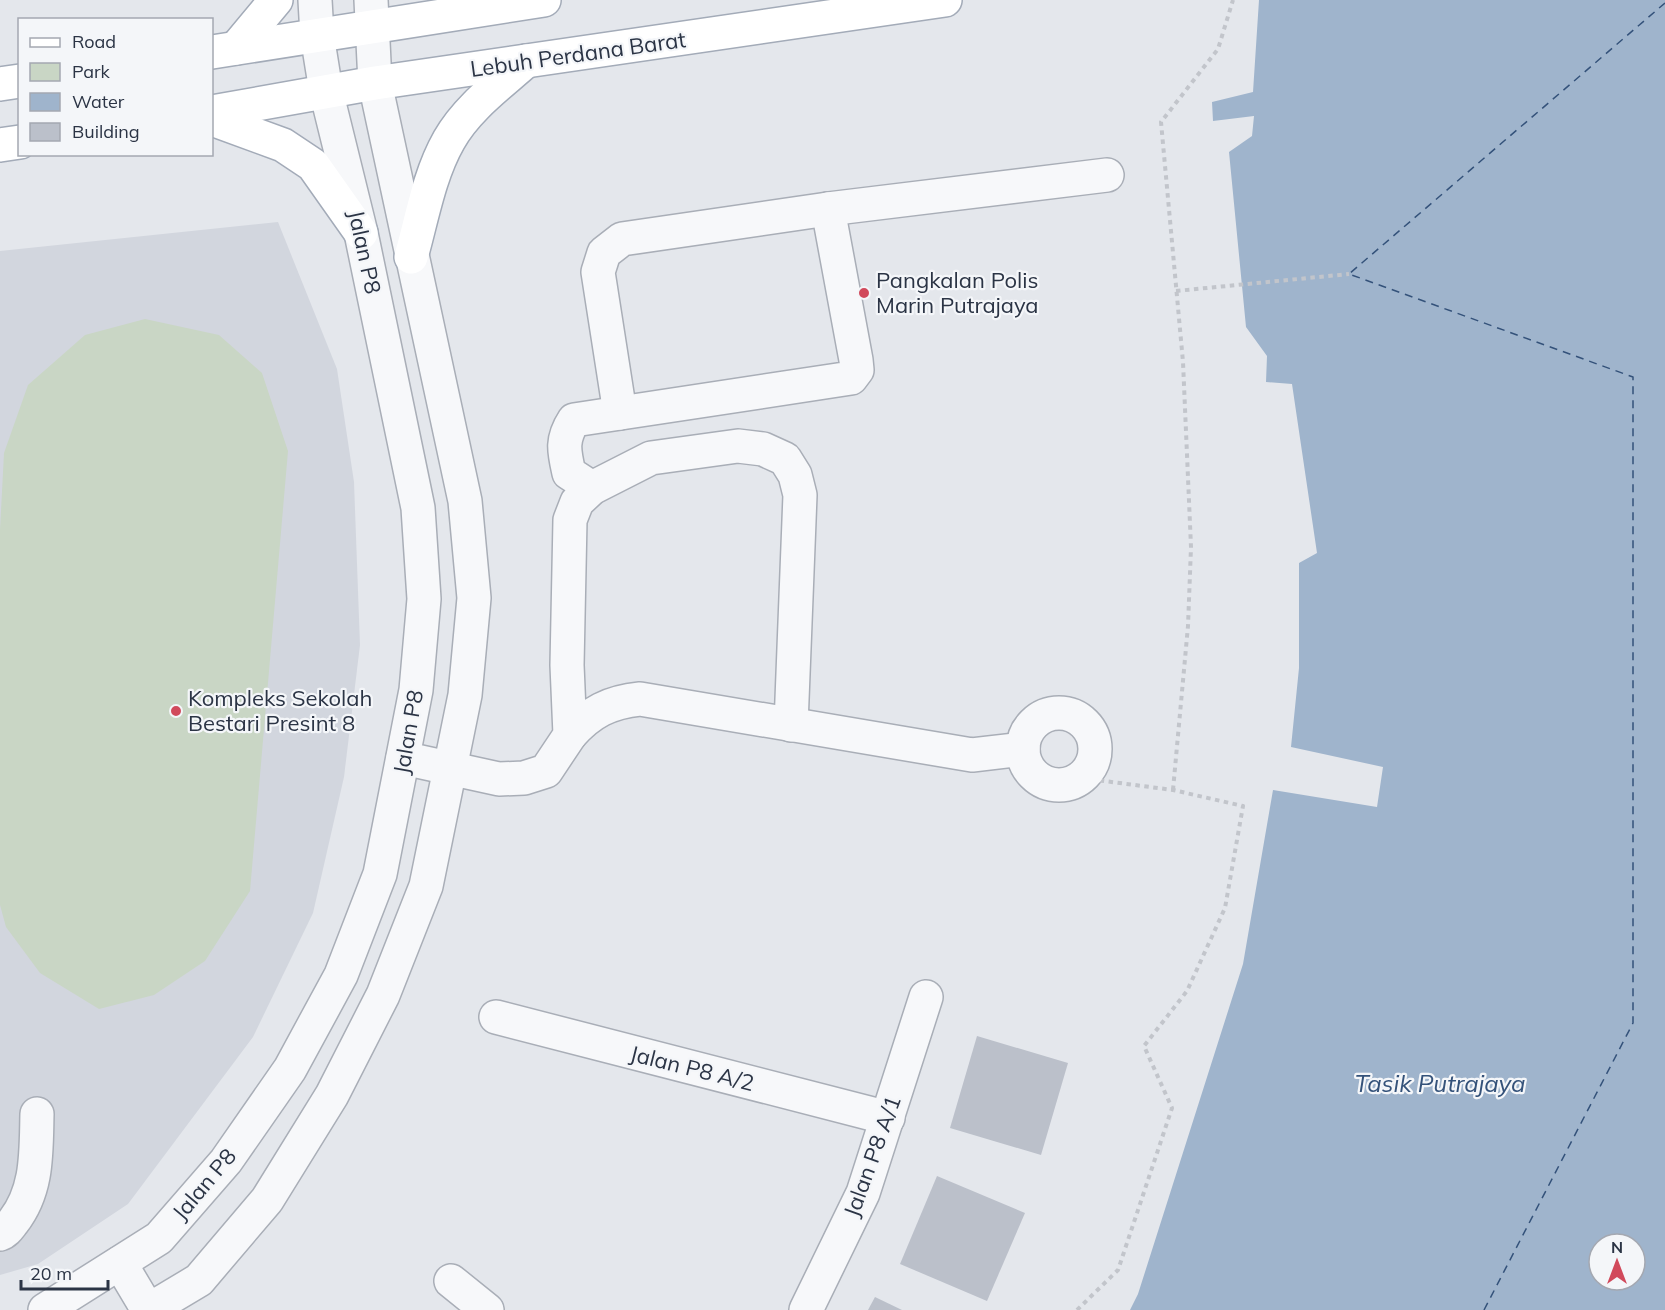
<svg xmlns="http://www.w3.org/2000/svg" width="1665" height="1310" font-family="Mulish,sans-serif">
<rect width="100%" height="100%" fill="#e4e7ec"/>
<polygon fill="#d2d6de" points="278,222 337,369 354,482 360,645 344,777 313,913 253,1037 128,1204 38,1264 0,1275 0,251"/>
<polygon fill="#c9d6c5" points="145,319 219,335 262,373 288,451 250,891 205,961 154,995 99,1009 40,973 6,927 0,905 0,530 4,453 28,385 85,335"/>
<path fill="#9fb4cc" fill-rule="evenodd" d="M1259,0H1665V1310H1130L1138,1294L1243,964L1273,790L1377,807L1383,767L1291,747L1299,668V563L1317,553L1292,384L1266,382L1267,356L1246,327L1229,152L1252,136L1254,116L1213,121L1212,102L1253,92ZM1599,1244H1635V1280H1599Z"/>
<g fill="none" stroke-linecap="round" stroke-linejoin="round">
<polyline stroke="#34527a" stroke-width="1.5" stroke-dasharray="8 6" stroke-linecap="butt" points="1484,1310 1633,1023 1633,377 1349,274 1665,3"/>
</g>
<g fill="#bbc0ca">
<polygon points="977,1036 1068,1063 1041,1155 950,1128"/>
<polygon points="937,1176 1025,1213 987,1301 900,1264"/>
<polygon points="875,1297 902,1310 868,1310"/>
</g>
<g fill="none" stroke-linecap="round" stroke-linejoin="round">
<defs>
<g id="minor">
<polyline points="620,413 598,272 604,253 622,239 828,209 1107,175"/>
<path d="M592,488L569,473C564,451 561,440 574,420L851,378L857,370L856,360L828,209"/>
<circle cx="1059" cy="749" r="36"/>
<path d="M570,735C590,712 610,702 640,699L972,755L1023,749"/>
<polyline points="403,758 499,779 524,778 546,771 570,735 567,665 570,520 577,502 592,488 651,458 738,446 763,449 785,459 795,475 800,495 791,725"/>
<polyline points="496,1017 888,1118"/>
<path d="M0,1234C6,1232 9,1227 13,1222C38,1190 36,1153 37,1114"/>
<polyline points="120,1263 148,1310"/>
<polyline points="451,1281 487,1310"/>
<polyline points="45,1310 159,1238 226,1161 290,1069 341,975 380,874 416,690 424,599 418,508 361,233 326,91 317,35 315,0"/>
<polyline points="149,1310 199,1280 267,1200 332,1095 383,995 426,886 465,695 474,598 465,501 375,83 371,0"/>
<polyline points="806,1310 863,1193 926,997"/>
</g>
<g id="major">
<polyline points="236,48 276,0"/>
<polyline points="212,52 544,0"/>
<polyline points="0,84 20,81"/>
<polyline points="212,112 375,83 945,0"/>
<polyline points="212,119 283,145 313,165 361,233"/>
<polyline points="0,145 20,142"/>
<path d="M411,257C422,218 429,175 449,140C467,108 499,85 526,61"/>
</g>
</defs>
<use href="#minor" stroke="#a9aeb7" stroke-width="36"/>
<use href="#major" stroke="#a3abb8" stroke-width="36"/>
<g stroke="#c2c5cb" stroke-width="4" stroke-dasharray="4.5 4.5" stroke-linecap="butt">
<polyline points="1176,291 1349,274"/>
<polyline points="1173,790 1188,626 1191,547 1183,362 1161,122 1218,49 1233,0"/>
<polyline points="1077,1310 1118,1270 1172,1108 1144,1046 1187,991 1225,908 1243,806 1173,790 1081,778"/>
</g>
<use href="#minor" stroke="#f7f8fa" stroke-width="33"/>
<use href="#major" stroke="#fff" stroke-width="33"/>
</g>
<g fill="#d1495b" stroke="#f4f6f9" stroke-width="2">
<circle cx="864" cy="293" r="6"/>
<circle cx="176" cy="711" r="6"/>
</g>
<g text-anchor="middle" stroke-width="4.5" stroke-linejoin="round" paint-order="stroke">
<g font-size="22" fill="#2b3445" stroke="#f4f6f9">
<text transform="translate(578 54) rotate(-8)" y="8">Lebuh Perdana Barat</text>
<text transform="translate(365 252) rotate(78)" y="8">Jalan P8</text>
<text transform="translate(408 732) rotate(-80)" y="8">Jalan P8</text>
<text transform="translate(692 1068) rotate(14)" y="8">Jalan P8 A/2</text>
<text transform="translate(872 1156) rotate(-70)" y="8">Jalan P8 A/1</text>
<text transform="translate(204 1184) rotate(-50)" y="8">Jalan P8</text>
</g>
<g font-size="22" fill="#2b3445" stroke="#f4f6f9" text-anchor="start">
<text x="876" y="288">Pangkalan Polis<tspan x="876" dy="25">Marin Putrajaya</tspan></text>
<text x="188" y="706">Kompleks Sekolah<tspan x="188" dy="25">Bestari Presint 8</tspan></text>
</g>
<g font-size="24" font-style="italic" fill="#34527a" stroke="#f4f6f9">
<text x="1440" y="1092">Tasik Putrajaya</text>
</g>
</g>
<rect x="18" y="18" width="195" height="138" fill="#f4f6f9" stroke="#a4a8b1" stroke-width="1.5"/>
<rect x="30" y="38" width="30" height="9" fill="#ffffff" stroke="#a4a8b1" stroke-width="1.5"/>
<text x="72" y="48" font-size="18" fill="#2b3445">Road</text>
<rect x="30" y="63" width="30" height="18" fill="#c9d6c5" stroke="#a4a8b1" stroke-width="1.5"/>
<text x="72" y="78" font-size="18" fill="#2b3445">Park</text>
<rect x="30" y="93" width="30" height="18" fill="#9fb4cc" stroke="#a4a8b1" stroke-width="1.5"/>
<text x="72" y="108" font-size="18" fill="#2b3445">Water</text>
<rect x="30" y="123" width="30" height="18" fill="#bbc0ca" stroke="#a4a8b1" stroke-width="1.5"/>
<text x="72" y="138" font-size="18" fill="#2b3445">Building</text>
<g transform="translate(1617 1262)"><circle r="28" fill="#f4f6f9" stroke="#a4a8b1" stroke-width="1.5"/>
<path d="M0-4.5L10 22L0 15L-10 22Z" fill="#d1495b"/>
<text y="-9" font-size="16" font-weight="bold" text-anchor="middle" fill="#2b3445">N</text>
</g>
<path d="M21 1280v9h87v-9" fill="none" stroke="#2b3445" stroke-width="3"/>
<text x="30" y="1280" font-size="18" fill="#2b3445" stroke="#f4f6f9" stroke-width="4.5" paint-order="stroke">20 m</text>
</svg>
